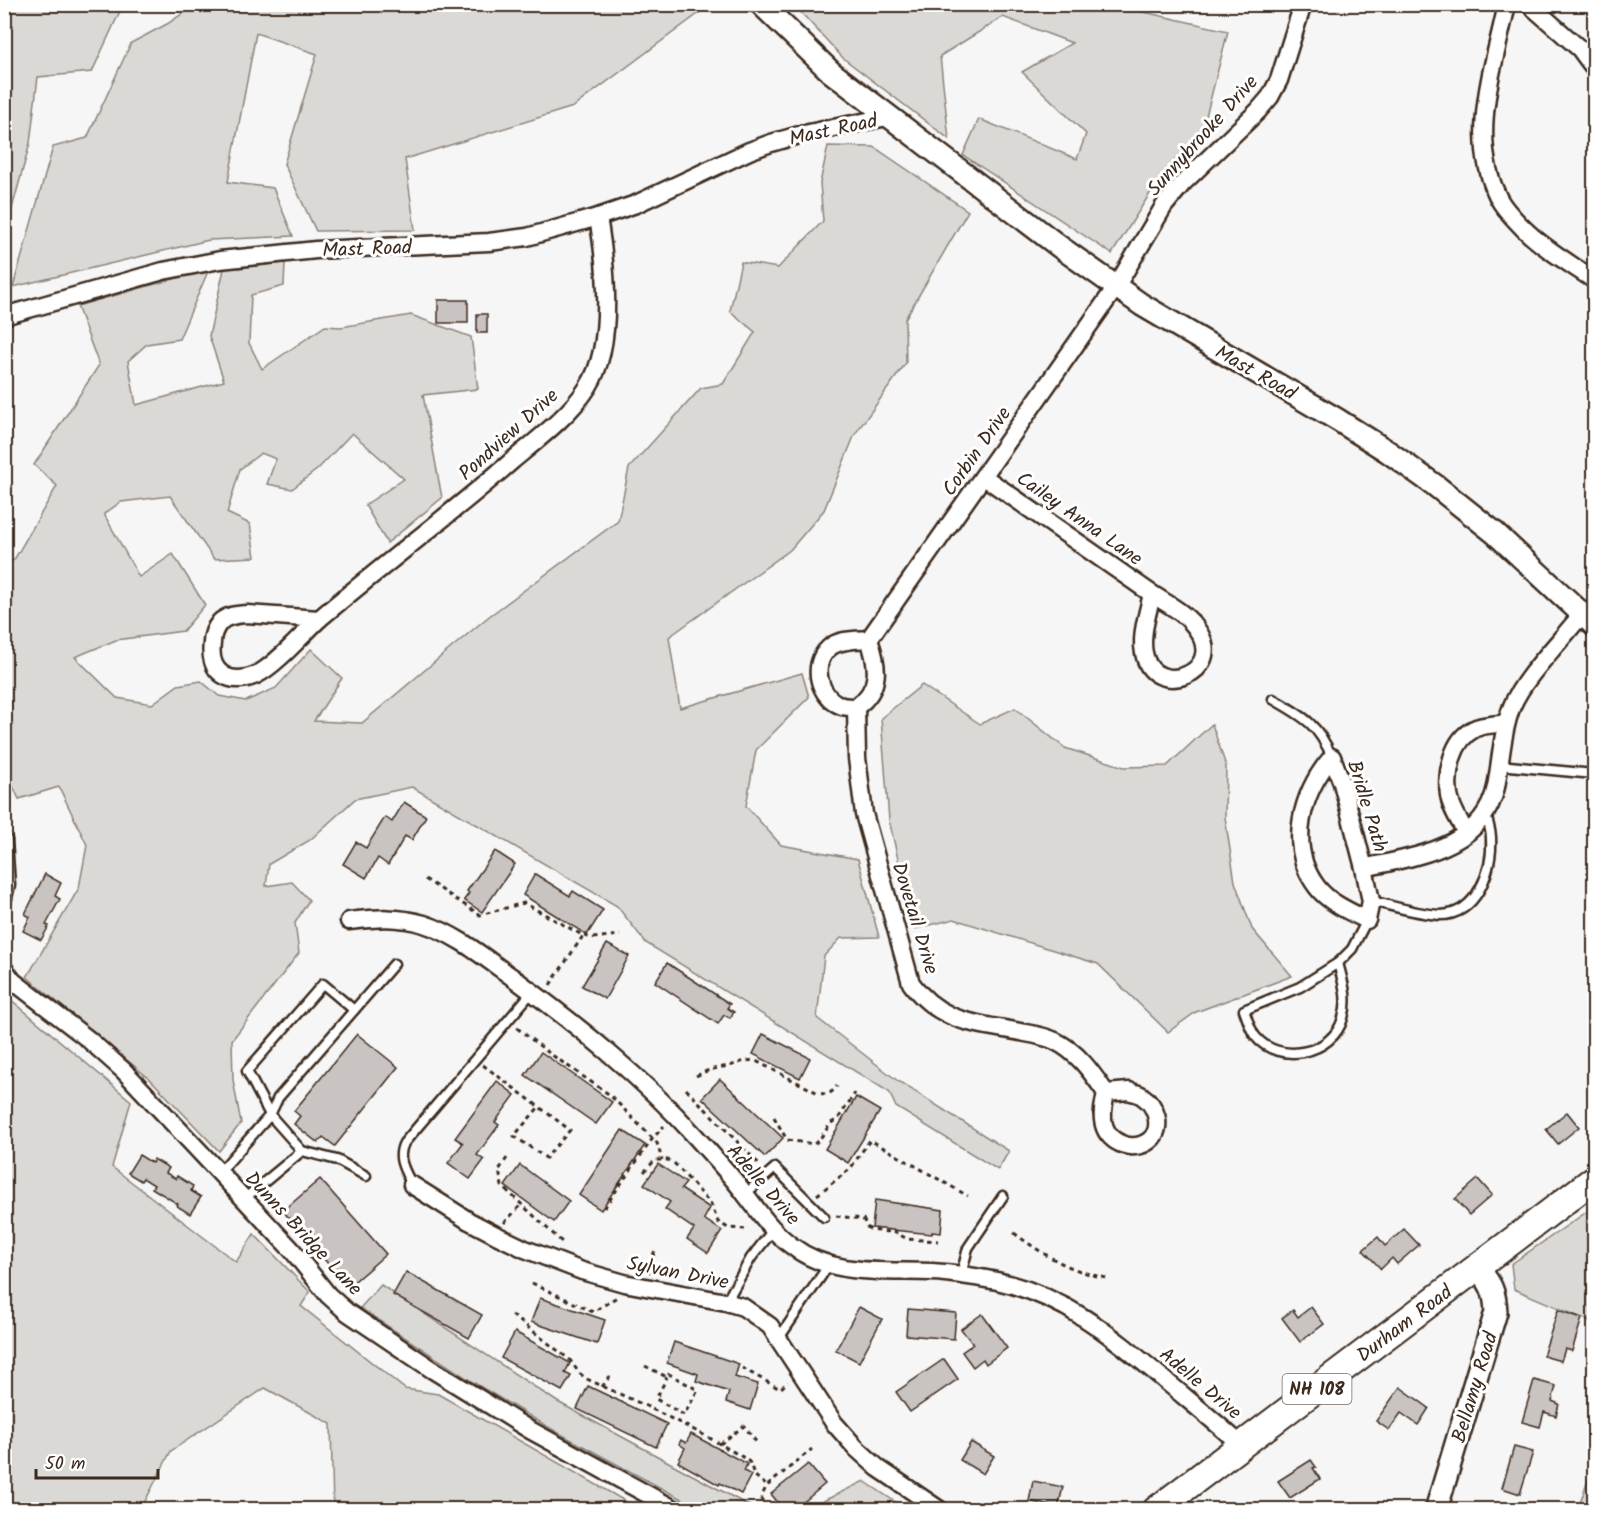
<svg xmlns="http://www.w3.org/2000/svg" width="1599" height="1514" font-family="Kalam,sans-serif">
<rect width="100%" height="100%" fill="#f7f6f6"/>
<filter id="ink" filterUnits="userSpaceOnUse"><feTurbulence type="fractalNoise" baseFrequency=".0167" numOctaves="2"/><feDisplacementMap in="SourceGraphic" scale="12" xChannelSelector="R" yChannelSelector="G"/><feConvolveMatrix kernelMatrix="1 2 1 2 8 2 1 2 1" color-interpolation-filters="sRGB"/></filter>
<g filter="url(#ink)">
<g fill="#dbd9d6" stroke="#8b827a" stroke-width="1.5">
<polygon points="12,5 122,5 121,9 92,72 38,77 30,143 5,234 4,59"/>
<polygon points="195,5 195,4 710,5 573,107 405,159 415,230 316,231 284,164 317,54 256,33 228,182 273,188 293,236 209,240 13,287 53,147 87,138 131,43 167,24"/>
<polygon points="794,5 1113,5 1228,31 1203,128 1159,179 1112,254 963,155 979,119 1077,159 1086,134 1022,72 1072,43 1003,17 940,56 949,139 843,58"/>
<polygon points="828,146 874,147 968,211 905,319 906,363 855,434 824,510 790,550 669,637 680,708 802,673 809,697 756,750 746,806 781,845 858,859 879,937 841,938 824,956 817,1018 898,1081 1009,1151 998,1170 896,1107 889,1092 646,943 617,906 412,787 355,799 310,840 269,864 266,886 292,882 309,900 295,923 299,953 232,1040 233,1080 241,1123 219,1151 151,1080 27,977 79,888 87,845 59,787 19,799 5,769 5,563 14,560 57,486 34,465 99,365 77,306 209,269 179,339 147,344 128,361 136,405 224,381 209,336 224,269 285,263 284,286 251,295 249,343 262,369 325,326 341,327 411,315 471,337 478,389 423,395 442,498 387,543 365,505 404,479 352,433 318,469 292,489 267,484 276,459 261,453 240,469 227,513 250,524 255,557 214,559 170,496 121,502 104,514 139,577 173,554 205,605 183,631 116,640 75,657 117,698 152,704 178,685 201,681 219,696 246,701 276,688 311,649 342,678 314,721 362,723 488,617 618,521 629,468 701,388 723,384 755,332 730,311 741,262 778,268 823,221 820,183"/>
<polygon points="922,685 980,724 1015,708 1065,748 1124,767 1167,766 1212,724 1226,766 1225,817 1235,882 1252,929 1292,976 1196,1012 1168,1032 1098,964 954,919 914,929 889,820 881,718"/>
<polygon points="5,992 9,998 131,1101 112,1167 236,1262 254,1234 310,1292 301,1306 405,1389 438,1394 639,1509 333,1509 331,1424 265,1388 171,1451 141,1509 5,1509"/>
<polygon points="1594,1207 1594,1323 1514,1289 1511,1264"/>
<polygon points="381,1285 556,1401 755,1509 700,1509 555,1431 471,1381 360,1308"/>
<polygon points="1594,1463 1594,1509 1578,1509"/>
<polygon points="864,1481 906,1509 807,1509"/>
</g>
<g fill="#c9c3c1" stroke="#3b2a1e" stroke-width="1.5">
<rect x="438" y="300" width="30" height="23"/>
<rect x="477" y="314" width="10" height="19"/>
<polygon points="404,802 426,816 412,840 405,836 388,865 378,858 366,878 343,864 356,842 366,848 385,817 392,822"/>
<polygon points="495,851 515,864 482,912 464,900 469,893 467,891"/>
<polygon points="45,874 61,883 55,896 60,899 46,925 49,926 41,940 23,931 30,917 25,914"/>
<polygon points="535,874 570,896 573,891 603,910 587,935 523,895"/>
<polygon points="607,944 629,956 605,999 582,986"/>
<polygon points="667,963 730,1004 727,1008 734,1012 730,1018 724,1015 718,1024 655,982"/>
<polygon points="357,1034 398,1067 335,1146 323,1137 318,1143 294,1124 300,1116 294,1111"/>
<polygon points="763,1034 810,1058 800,1078 753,1054"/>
<polygon points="541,1052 612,1102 596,1124 525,1075"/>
<polygon points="720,1079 783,1138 765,1157 702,1098"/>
<polygon points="497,1081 515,1095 495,1122 499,1125 477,1155 484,1160 470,1179 448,1163 463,1143 455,1138"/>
<polygon points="856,1097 880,1111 848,1163 825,1149"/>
<polygon points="1567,1112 1579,1127 1558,1144 1546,1129"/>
<polygon points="622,1130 645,1145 601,1210 579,1195"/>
<polygon points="139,1155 152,1163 154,1159 169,1168 166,1173 176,1179 177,1176 193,1186 191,1191 201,1197 190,1214 177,1206 178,1204 152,1188 154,1185 143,1178 141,1181 128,1173"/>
<polygon points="658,1164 686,1183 681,1189 710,1208 704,1219 722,1231 708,1253 687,1239 694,1229 665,1209 670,1202 644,1184"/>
<polygon points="520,1165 569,1201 554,1222 505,1186"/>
<polygon points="320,1179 386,1254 348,1287 283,1211"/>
<polygon points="1478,1179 1492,1195 1469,1215 1455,1199"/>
<polygon points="875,1200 943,1210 941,1233 932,1232 932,1234 872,1228"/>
<polygon points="1404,1229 1419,1245 1397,1264 1392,1258 1381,1269 1363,1250 1378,1237 1385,1246"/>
<polygon points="406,1272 482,1315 469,1338 393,1295"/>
<polygon points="540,1298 605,1320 597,1344 531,1322"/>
<polygon points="859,1307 882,1319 859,1362 836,1350"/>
<polygon points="1311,1307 1324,1324 1300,1342 1282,1318 1293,1310 1298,1317"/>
<polygon points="908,1309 956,1313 954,1339 906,1335"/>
<polygon points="1558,1310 1582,1318 1572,1351 1565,1349 1561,1361 1543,1356"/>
<polygon points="982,1314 1007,1348 986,1364 983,1359 973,1367 962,1352 973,1344 961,1329"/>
<polygon points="515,1332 570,1363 565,1373 571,1376 562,1391 501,1358"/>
<polygon points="674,1342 739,1364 735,1377 758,1384 750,1410 726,1402 729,1392 696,1381 698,1374 667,1363"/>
<polygon points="944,1359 958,1379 910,1412 896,1392"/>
<polygon points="1534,1380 1556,1386 1552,1401 1559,1404 1556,1416 1544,1412 1540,1427 1522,1422"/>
<polygon points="588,1386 667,1424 656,1447 577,1409"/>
<polygon points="1400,1387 1429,1408 1418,1425 1401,1413 1389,1430 1376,1421"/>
<polygon points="691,1434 747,1464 744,1471 751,1475 741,1494 720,1483 719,1485 678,1462 685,1448 679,1444 681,1440 686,1443"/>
<polygon points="971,1442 994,1456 983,1474 960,1460"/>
<polygon points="1514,1447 1533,1452 1520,1494 1502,1488"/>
<polygon points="1311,1460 1316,1467 1313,1468 1320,1479 1290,1498 1278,1481"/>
<polygon points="808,1464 825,1484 794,1510 784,1510 771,1494"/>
<polygon points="1033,1481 1063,1487 1058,1508 1029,1501"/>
</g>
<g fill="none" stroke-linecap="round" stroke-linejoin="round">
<defs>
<g id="service">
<path d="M1273,699C1304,717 1317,723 1332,757"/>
<polyline points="1499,765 1594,774"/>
<path d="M1371,901C1393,906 1417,914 1440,915C1477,915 1493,870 1491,838C1491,831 1488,822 1486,815"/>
<polyline points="4,911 10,885 7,840"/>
<path d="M1338,963C1343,982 1349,999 1343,1018C1333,1055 1278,1065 1255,1036C1250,1029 1247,1018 1244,1010L1300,987Z"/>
<polyline points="1338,963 1352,949 1367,920"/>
<polyline points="302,1151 337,1160 366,1176"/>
<polyline points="219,1173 270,1115 278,1098 394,964"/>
<path d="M412,1185C405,1171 396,1158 404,1143L532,992"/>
<polyline points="745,1194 775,1168 824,1217"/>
<polyline points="244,1199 302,1151 270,1115 247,1071 323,984 354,1010"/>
<polyline points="961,1275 968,1248 1003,1196"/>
<polyline points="726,1302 751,1258 773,1230"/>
<polyline points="779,1338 828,1266"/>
</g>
<g id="minor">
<path d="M1507,4C1494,67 1468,136 1498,197C1503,208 1515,220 1524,229C1544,249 1571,264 1594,280"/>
<polyline points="1529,4 1580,49 1594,68"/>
<polyline points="4,316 163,271 220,260 316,250 489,242 527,237 598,217 636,204 749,151 771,143 799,135 887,117"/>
<polyline points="984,477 1152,594"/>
<path d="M1152,594C1167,604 1188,614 1198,631C1226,673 1156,698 1145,657C1139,638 1148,613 1152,594Z"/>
<path d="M247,614L319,619C303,634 275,666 256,675C229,686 208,673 212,643C212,636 215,628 220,622C227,615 237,615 247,614Z"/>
<path d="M319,619C383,565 450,515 513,460C537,440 571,414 588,387C615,345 606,265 598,217"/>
<path d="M869,639C857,640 838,639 829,648C810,665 819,698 842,706C846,707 852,707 856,707C882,689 878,665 869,639L1116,287L1164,206L1183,183L1258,111L1270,97L1279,80L1303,4"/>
<path d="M856,707L857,758L864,814L911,983C940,1023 975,1023 1020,1032C1031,1034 1045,1036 1055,1041C1078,1052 1092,1073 1106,1093"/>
<path d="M1466,833C1460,821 1451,809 1449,795C1446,773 1452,740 1474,729C1482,724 1496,725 1506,723"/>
<path d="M1364,868L1371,901L1367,920C1350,912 1328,902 1317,887C1286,846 1302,792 1332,757L1342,783L1364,868C1416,856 1483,848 1496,787C1501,760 1502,732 1512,706C1524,677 1561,641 1581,615"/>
<path d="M349,921C376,918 398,916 424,924C456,934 485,958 512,977C577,1025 641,1076 696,1137C712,1155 730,1174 745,1194C760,1213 772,1232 792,1246C832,1277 885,1270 932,1272C954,1273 976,1277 997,1281C1068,1297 1113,1337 1167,1382C1192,1403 1217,1423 1241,1445"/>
<polyline points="4,969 13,981 88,1039 124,1071 292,1250 328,1295 347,1312 433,1370 530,1430 676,1510"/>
<path d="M1129,1091C1133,1093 1139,1093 1142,1096C1156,1105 1164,1128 1150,1140C1134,1153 1109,1144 1104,1125C1101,1115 1104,1103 1106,1093Z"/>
<polyline points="412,1185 469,1221 496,1235 525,1249 582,1271 624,1283 726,1302 743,1307 770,1326 834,1423 856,1448 878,1468 940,1510"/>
</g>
<g id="tertiary">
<polyline points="761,4 831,72 1060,247 1142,305 1338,420 1387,451 1436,486 1495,533 1594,625"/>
<path d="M1436,1510L1496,1312C1495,1291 1491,1284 1478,1268"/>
</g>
<polyline id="primary" points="1156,1510 1594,1179"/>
</defs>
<use href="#service" stroke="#3b2a1e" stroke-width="13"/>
<use href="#minor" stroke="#3b2a1e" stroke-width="21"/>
<use href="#tertiary" stroke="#3b2a1e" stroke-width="26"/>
<use href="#primary" stroke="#3b2a1e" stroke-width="30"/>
<g stroke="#3b2a1e" stroke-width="3" stroke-dasharray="4.5 4.5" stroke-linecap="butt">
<polyline points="425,879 480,915 524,903 584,936 593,938 620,935"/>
<polyline points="550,985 583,936"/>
<polyline points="517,1028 549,1053 610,1095 657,1143 662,1160"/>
<polyline points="483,1065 570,1130 546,1158 514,1136 539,1107"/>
<path d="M696,1076C709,1069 714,1069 728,1066C739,1064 744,1059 756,1061L818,1093C828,1095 831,1094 837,1086"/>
<polyline points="686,1089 759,1164"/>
<polyline points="774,1117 787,1140 814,1144 819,1140 831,1123 838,1119 855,1093"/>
<polyline points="507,1158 499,1170 502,1186 563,1243"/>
<polyline points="644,1172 655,1160 668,1160 674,1163 711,1204 718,1222 728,1228 745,1229"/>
<polyline points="817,1195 850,1169 870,1140 968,1196"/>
<polyline points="604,1208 653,1138 664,1126"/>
<polyline points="836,1216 863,1219 867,1227 871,1230 897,1233 907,1239 938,1241"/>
<polyline points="504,1223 521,1205"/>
<path d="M1014,1233C1042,1254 1071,1272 1107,1278"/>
<polyline points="649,1273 655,1249"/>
<polyline points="532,1283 593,1312 617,1297"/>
<polyline points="512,1315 570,1360 579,1373 587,1379 646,1406 706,1436 746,1459 750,1463 754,1475 767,1486"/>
<polyline points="645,1366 667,1377 669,1374 698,1390 684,1415 656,1399 667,1377"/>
<polyline points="742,1368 780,1389 788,1382"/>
<polyline points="602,1387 611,1375"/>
<polyline points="720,1444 744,1426 757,1443"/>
<path d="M766,1510C759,1502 762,1494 767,1486L812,1449"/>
</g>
<use href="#service" stroke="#fff" stroke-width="8"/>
<use href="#minor" stroke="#fff" stroke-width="16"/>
<use href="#tertiary" stroke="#fff" stroke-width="21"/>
<use href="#primary" stroke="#fff" stroke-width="26"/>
</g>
</g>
<g text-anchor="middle" stroke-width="6" stroke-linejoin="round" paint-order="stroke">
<rect fill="#fff" stroke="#766a62" stroke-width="1.5" x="1282.5" y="1374" width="69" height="30" rx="4.5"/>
<g font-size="18" font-weight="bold" fill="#3b2a1e">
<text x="1317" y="1395">NH 108</text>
</g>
<g font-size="20" fill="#3b2a1e" stroke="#fff">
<text transform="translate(833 129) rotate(-12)" y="7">Mast Road</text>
<text transform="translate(1202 135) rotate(-48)" y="7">Sunnybrooke Drive</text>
<text transform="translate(367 248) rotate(-2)" y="7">Mast Road</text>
<text transform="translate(1256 372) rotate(30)" y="7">Mast Road</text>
<text transform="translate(508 434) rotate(-42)" y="7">Pondview Drive</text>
<text transform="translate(976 451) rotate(-55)" y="7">Corbin Drive</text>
<text transform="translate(1080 518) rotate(35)" y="7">Cailey Anna Lane</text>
<text transform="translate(1368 806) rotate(73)" y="7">Bridle Path</text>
<text transform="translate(916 918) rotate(73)" y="7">Dovetail Drive</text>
<text transform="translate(764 1184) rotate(49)" y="7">Adelle Drive</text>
<text transform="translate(304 1233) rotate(47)" y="7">Dunns Bridge Lane</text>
<text transform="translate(678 1272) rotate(11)" y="7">Sylvan Drive</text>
<text transform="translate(1404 1323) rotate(-37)" y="7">Durham Road</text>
<text transform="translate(1201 1383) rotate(40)" y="7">Adelle Drive</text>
<text transform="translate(1474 1387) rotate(-73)" y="7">Bellamy Road</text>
</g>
</g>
<rect width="1599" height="1514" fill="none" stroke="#fff" stroke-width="24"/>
<rect x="12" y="12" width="1575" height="1490" fill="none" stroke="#3b2a1e" stroke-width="2" filter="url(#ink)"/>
<path d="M36 1469v9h122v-9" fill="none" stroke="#3b2a1e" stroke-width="3"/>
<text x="45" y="1469" font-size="18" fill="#3b2a1e" stroke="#ffffff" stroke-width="4.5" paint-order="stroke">50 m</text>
</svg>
